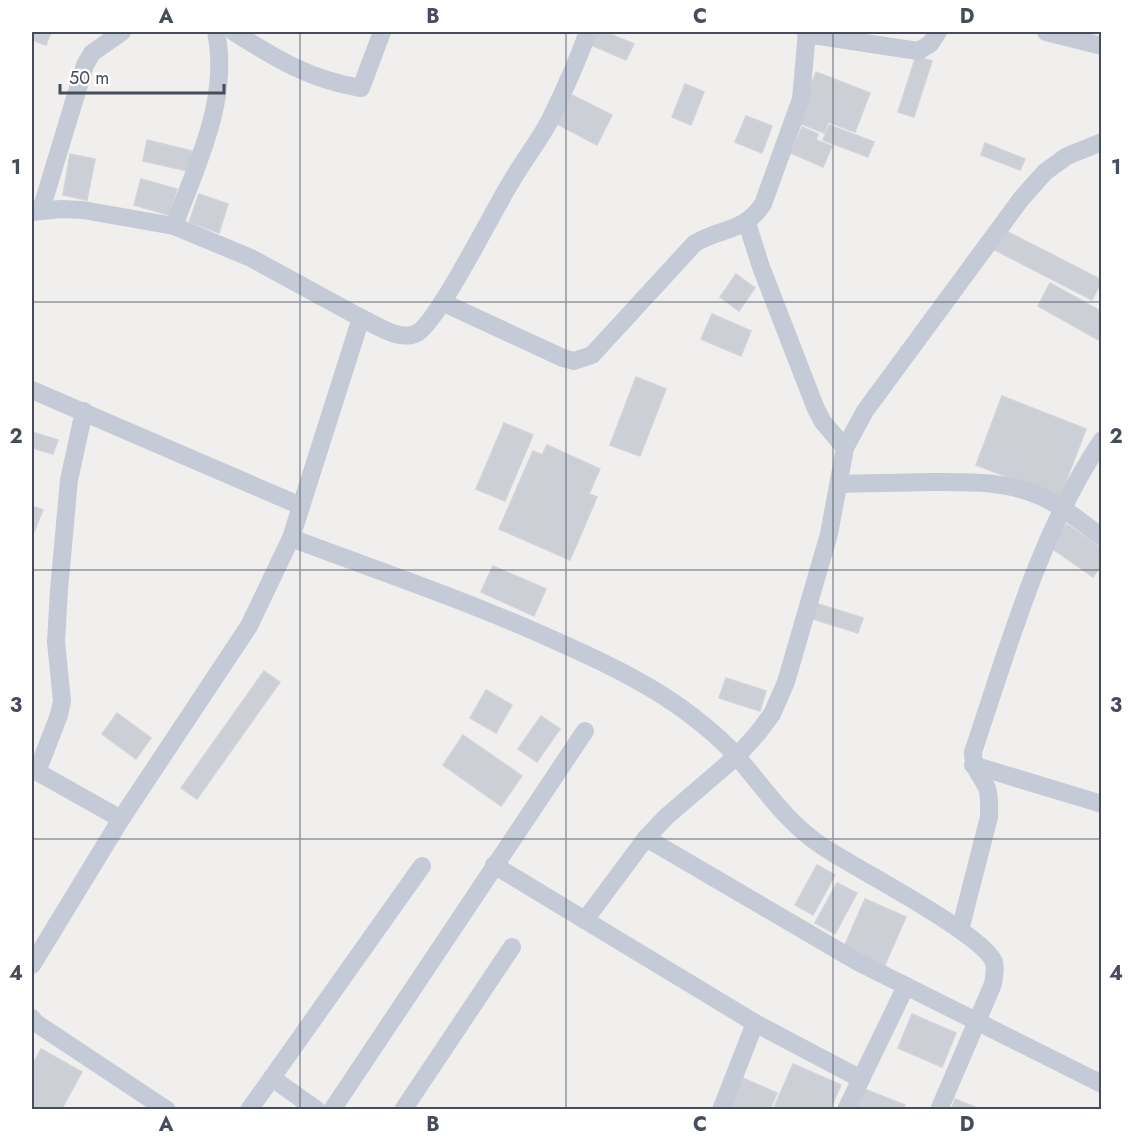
<svg xmlns="http://www.w3.org/2000/svg" width="1133" height="1141" font-family="Jost,sans-serif">
<rect width="100%" height="100%" fill="#f1efee"/>
<g fill="#cdcfd6" stroke="#d2d2da" stroke-width="1.5">
<polygon points="32,32 51,32 46,45 32,40"/>
<polygon points="594,32 605,32 634,44 626,60 589,44"/>
<polygon points="916,56 932,61 914,117 898,112"/>
<polygon points="816,72 870,93 855,132 828,122 824,133 797,122"/>
<polygon points="685,84 704,92 691,125 672,117"/>
<polygon points="572,95 612,115 597,145 557,124"/>
<polygon points="746,116 772,126 762,153 735,142"/>
<polygon points="829,125 874,142 868,157 823,140"/>
<polygon points="802,127 818,134 816,140 832,146 823,167 791,153"/>
<polygon points="147,140 192,151 188,171 143,161"/>
<polygon points="985,143 1025,159 1020,170 981,155"/>
<polygon points="70,154 95,159 87,200 63,195"/>
<polygon points="141,179 177,189 169,215 134,205"/>
<polygon points="199,194 228,204 219,233 189,222"/>
<polygon points="1006,231 1102,280 1092,300 995,250"/>
<polygon points="736,274 755,288 739,311 720,297"/>
<polygon points="1050,283 1102,312 1102,342 1038,306"/>
<polygon points="712,314 751,331 741,356 701,339"/>
<polygon points="636,377 666,389 640,456 610,445"/>
<polygon points="1002,396 1086,429 1060,497 976,465"/>
<polygon points="504,423 533,435 505,501 476,489"/>
<polygon points="32,432 58,440 53,454 32,448"/>
<polygon points="547,445 600,469 589,494 597,497 570,560 499,529 533,451 542,455"/>
<polygon points="32,506 43,510 33,534 32,534"/>
<polygon points="1067,524 1102,549 1102,565 1093,577 1050,547"/>
<polygon points="493,566 546,589 534,616 481,592"/>
<polygon points="815,603 863,618 858,633 810,618"/>
<polygon points="264,671 280,682 197,799 181,788"/>
<polygon points="726,678 766,691 760,711 719,698"/>
<polygon points="486,690 512,705 496,733 470,718"/>
<polygon points="117,713 151,738 136,759 102,734"/>
<polygon points="541,716 560,729 537,762 518,749"/>
<polygon points="463,735 522,776 501,806 443,765"/>
<polygon points="817,865 835,875 813,915 795,905"/>
<polygon points="837,883 857,893 835,934 815,923"/>
<polygon points="865,899 906,917 884,967 843,949"/>
<polygon points="912,1014 956,1033 942,1067 898,1048"/>
<polygon points="41,1049 82,1072 61,1110 32,1110 32,1066"/>
<polygon points="793,1064 841,1085 830,1110 773,1110"/>
<polygon points="738,1076 777,1093 770,1110 724,1110"/>
<polygon points="859,1087 905,1105 903,1110 850,1110"/>
<polygon points="955,1099 982,1110 951,1110"/>
</g>
<g fill="none" stroke-linecap="round" stroke-linejoin="round">
<g stroke="#c4cad6" stroke-width="18">
<path d="M234,32C276,59 311,80 361,88L382,32"/>
<polyline points="1046,32 1102,46"/>
<polyline points="806,34 918,51 930,44 938,32"/>
<polyline points="41,210 85,65 92,53 122,32"/>
<polyline points="32,212 61,209 83,210 174,226 251,258 361,318 291,538 249,626 121,819"/>
<polyline points="747,223 761,267 816,409 823,422 845,448"/>
<path d="M174,226C197,164 230,99 216,32"/>
<path d="M442,302L563,358L574,361L592,355L694,244C720,227 743,234 763,204L801,99L807,32"/>
<path d="M361,318C376,325 400,342 417,333C438,322 494,209 511,182C523,161 539,141 550,120C564,91 577,62 588,32"/>
<polyline points="32,390 301,506"/>
<path d="M839,484C869,483 898,483 927,482C966,482 1003,480 1040,496C1063,506 1082,523 1102,537"/>
<path d="M291,538C376,570 462,599 545,636C590,656 635,676 677,705C698,720 721,738 738,758C765,789 787,823 822,846C854,868 982,933 994,962C996,969 994,977 993,984L939,1110"/>
<polyline points="973,765 1102,804"/>
<polyline points="32,769 121,819 32,965"/>
<polyline points="37,772 59,715 62,701 56,642 59,590 69,480 84,411"/>
<polyline points="646,838 858,962 1102,1084"/>
<polyline points="494,865 755,1023 861,1079"/>
<polyline points="585,920 646,838 667,816 737,756 757,734 772,714 786,682 829,534 845,448 865,411 1021,199 1045,172 1067,156 1102,142"/>
<path d="M960,930L989,817C989,807 990,797 987,788C980,773 973,770 973,752C1009,646 1039,534 1102,440"/>
<polyline points="32,1018 36,1023 167,1110"/>
<polyline points="272,1078 317,1110"/>
<polyline points="249,1110 422,866"/>
<polyline points="332,1110 585,731"/>
<polyline points="403,1110 512,947"/>
<polyline points="721,1110 755,1023"/>
<polyline points="846,1110 906,986"/>
</g>
</g>
<path fill="none" stroke="#464c5c" stroke-width="1.5" stroke-opacity="0.55" d="M300,32V1110M566,32V1110M833,32V1110M32,302H1102M32,570H1102M32,839H1102"/>
<rect width="1133" height="1141" fill="none" stroke="#ffffff" stroke-width="66"/>
<path d="M60 84v9h164v-9" fill="none" stroke="#464c5c" stroke-width="3"/>
<text x="69" y="84" font-size="18" fill="#464c5c" stroke="#ffffff" stroke-width="4.5" paint-order="stroke">50 m</text>
<rect x="33" y="33" width="1067" height="1075" fill="none" stroke="#464c5c" stroke-width="2"/>
<g font-size="20" text-anchor="middle" font-weight="bold" fill="#464c5c">
<text x="166" y="23">A</text>
<text x="433" y="23">B</text>
<text x="700" y="23">C</text>
<text x="967" y="23">D</text>
<text x="16" y="174">1</text>
<text x="1116" y="174">1</text>
<text x="16" y="443">2</text>
<text x="1116" y="443">2</text>
<text x="16" y="712">3</text>
<text x="1116" y="712">3</text>
<text x="16" y="980">4</text>
<text x="1116" y="980">4</text>
<text x="166" y="1131">A</text>
<text x="433" y="1131">B</text>
<text x="700" y="1131">C</text>
<text x="967" y="1131">D</text>
</g>
</svg>
